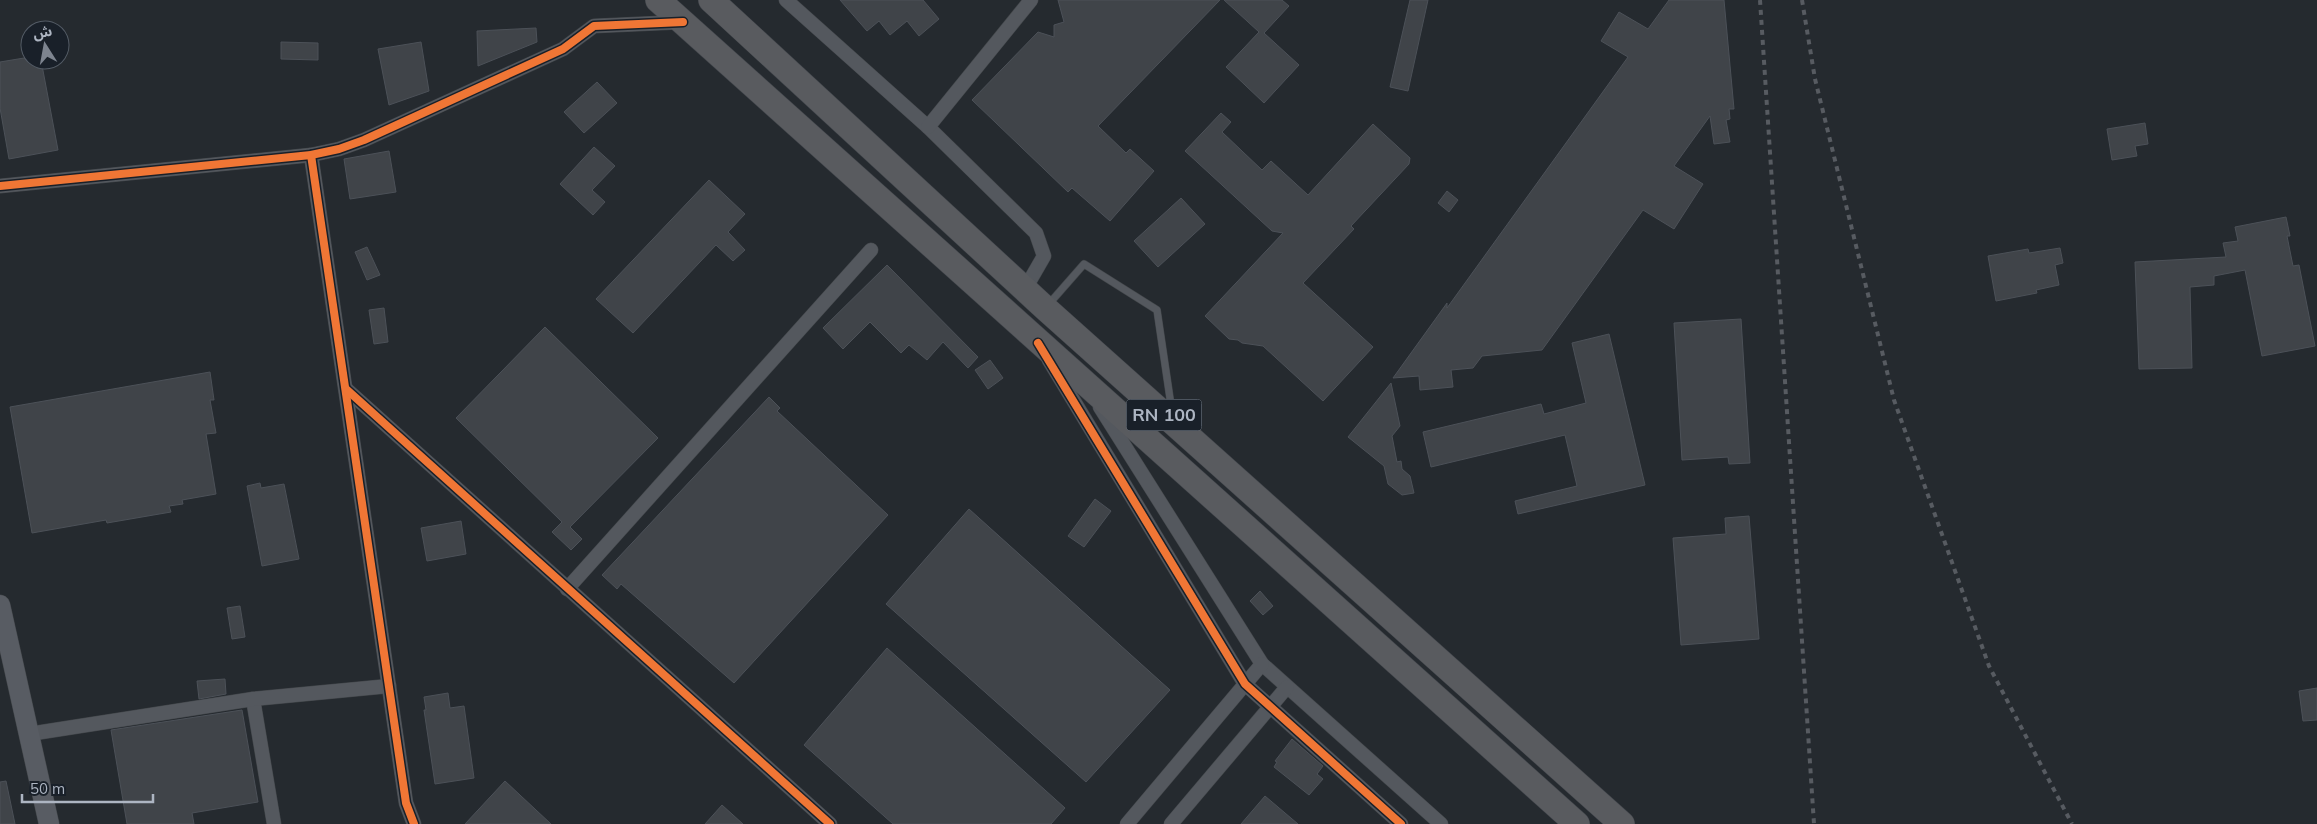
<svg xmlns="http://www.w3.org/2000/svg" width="2317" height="824" font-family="Mulish,'Noto Sans Arabic',sans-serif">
<rect width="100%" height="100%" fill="#252a2f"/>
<g fill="#404449" stroke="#4c5158">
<polygon points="840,0 923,0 939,19 919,36 907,21 890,35 879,21 867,31"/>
<polygon points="1058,0 1220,0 1098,126 1126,153 1130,149 1154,171 1110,221 1072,188 1068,192 972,100 1038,32 1054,37 1054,25 1064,22"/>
<polygon points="1224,0 1282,0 1289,6 1264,33 1299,65 1264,103 1226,67 1259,32"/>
<polygon points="1410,0 1428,0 1408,91 1390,87"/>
<polygon points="1669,0 1724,0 1734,109 1729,109 1730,119 1726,120 1730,142 1714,144 1710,116 1674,166 1703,184 1674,229 1643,210 1542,350 1482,356 1473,368 1451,370 1453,387 1420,390 1419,376 1393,378 1447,303 1447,308 1628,57 1601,41 1619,12 1648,29"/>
<polygon points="536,28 537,42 478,66 477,31"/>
<polygon points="281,42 318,43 318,60 281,59"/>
<polygon points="421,42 429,91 389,105 378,49"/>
<polygon points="30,57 30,60 41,60 58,150 9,159 0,108 0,62"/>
<polygon points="597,82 617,103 584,133 564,112"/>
<polygon points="1221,113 1231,122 1222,132 1262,170 1271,161 1308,195 1373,124 1410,158 1409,164 1351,226 1354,229 1303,283 1373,347 1323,401 1263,346 1242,343 1238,340 1229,339 1205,316 1283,233 1272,231 1185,151"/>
<polygon points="2145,123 2148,144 2135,146 2137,156 2112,160 2107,129"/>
<polygon points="594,147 615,166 592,190 605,202 593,215 560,184"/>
<polygon points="389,151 396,192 350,199 344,159"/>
<polygon points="709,180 745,214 728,232 745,250 733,261 716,245 633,333 596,299"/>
<polygon points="1447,191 1458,200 1449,212 1438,203"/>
<polygon points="1181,198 1205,224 1158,267 1134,241"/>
<polygon points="2286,217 2290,236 2287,236 2293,266 2299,265 2315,346 2262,356 2245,270 2214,276 2214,285 2190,287 2192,368 2139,369 2135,262 2226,257 2223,243 2238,241 2235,227"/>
<polygon points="367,247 380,275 367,280 355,252"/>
<polygon points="2060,248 2063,263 2055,265 2059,285 2036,290 2037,293 1996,301 1988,256 2028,249 2029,253"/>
<polygon points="887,265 978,357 968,368 943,342 927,360 909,345 901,353 870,322 843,349 823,328"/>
<polygon points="384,308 388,342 374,344 369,310"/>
<polygon points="1741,319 1750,463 1729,464 1728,457 1682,460 1674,323"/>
<polygon points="545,327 658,438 570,527 582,539 571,550 552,532 562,522 456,418"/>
<polygon points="1609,334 1645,485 1518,514 1515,501 1577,486 1565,435 1431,467 1423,432 1541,404 1544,414 1586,403 1572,343"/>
<polygon points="990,360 1003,378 988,389 975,370"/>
<polygon points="210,372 214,400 210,400 216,433 206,434 216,494 182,500 183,504 169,506 171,512 107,523 106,520 32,533 10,407"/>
<polygon points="1391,383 1400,426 1392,436 1397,462 1401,461 1402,469 1410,476 1414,493 1402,495 1388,484 1384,466 1348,437"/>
<polygon points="769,397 780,408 777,411 888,515 734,683 621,584 617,589 602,575"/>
<polygon points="260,483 261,488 284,484 299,559 262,566 247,486"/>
<polygon points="1095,499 1111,511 1084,547 1068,536"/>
<polygon points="969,509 1170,690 1086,782 886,604"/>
<polygon points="1749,516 1759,639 1681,645 1673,538 1726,534 1725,518"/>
<polygon points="461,521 466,554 427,561 421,528"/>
<polygon points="1260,591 1273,606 1263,615 1250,601"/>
<polygon points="240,606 245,637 232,639 227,608"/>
<polygon points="887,648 1065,808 1051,824 893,824 804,745"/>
<polygon points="225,679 226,694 199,699 197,681"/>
<polygon points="2317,688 2317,720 2303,721 2299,691"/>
<polygon points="448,693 450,708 464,706 474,778 435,784 424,710 426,710 424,697"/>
<polygon points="242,710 258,802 192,813 194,824 127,824 111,730"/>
<polygon points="1292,739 1323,766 1317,774 1323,779 1309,795 1274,767 1277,762 1275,761"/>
<polygon points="6,781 15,824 0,824 0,782"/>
<polygon points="505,781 551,824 465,824"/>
<polygon points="1265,796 1298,824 1241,824"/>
<polygon points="722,805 743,824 705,824"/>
</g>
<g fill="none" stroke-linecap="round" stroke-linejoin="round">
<defs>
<polyline id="lane" points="1048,305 1084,264 1157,310 1172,412"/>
<g id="street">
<polyline points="786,0 928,127 1036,233 1044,256 1025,289"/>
<polyline points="928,127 1031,0"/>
<polyline points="311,155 406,803 414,824"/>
<polyline points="0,186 311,155 339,149 364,140 563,49 594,26 683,22"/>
<polyline points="1049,360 1245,684 1401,824"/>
<polyline points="346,389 830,824"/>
<polyline points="1100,407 1262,664 1441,824"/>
<polyline points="567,589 871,250"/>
<polyline points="253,699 274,824"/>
<polyline points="29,734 253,699 389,686"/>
<polyline points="1127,824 1262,664"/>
<polyline points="1171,824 1287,687"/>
</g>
<polyline id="secondary" points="0,605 49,824"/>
<g id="highway">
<polyline points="658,0 1577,824"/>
<polyline points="711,0 1045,308 1622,824"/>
</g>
</defs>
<use href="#lane" stroke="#42464a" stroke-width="8"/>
<use href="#street" stroke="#42464a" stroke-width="15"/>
<use href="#secondary" stroke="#42464a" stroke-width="21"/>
<use href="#highway" stroke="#41454b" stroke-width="26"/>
<use href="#lane" stroke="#54585e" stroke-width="7"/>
<use href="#street" stroke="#54585e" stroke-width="14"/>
<use href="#secondary" stroke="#585c63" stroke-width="20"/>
<use href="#highway" stroke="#595b5f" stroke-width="25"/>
<g stroke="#575b61" stroke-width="4" stroke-dasharray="5 5" stroke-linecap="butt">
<polyline points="1760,0 1814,824"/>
<polyline points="1802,0 1815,79 1894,400 1989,666 2072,824"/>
</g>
<defs>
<g id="cycleway">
<polyline points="311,155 406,803 414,824"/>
<polyline points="0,186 311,155 339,149 364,140 563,49 594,26 683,22"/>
<polyline points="1038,343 1245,684 1401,824"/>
<polyline points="346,389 830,824"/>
</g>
</defs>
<use href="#cycleway" stroke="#192029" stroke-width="11"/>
<use href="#cycleway" stroke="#f07635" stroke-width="8"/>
</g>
<g text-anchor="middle" stroke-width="4" stroke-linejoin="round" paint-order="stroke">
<rect fill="#192029" stroke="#818894" stroke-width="1" x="1126.5" y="399.5" width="75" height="31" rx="4"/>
<g font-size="18" font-weight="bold" fill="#adb5c2">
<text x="1164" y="421">RN 100</text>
</g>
</g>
<g transform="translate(45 45) rotate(349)"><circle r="24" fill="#192029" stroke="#545c66"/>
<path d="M0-4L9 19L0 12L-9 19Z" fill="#7d848f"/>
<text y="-8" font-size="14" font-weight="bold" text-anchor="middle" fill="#adb5c2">ش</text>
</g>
<path d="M22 794v8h131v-8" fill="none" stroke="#adb5c2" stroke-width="2.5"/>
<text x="30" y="794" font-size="15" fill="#adb5c2" stroke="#192029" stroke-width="4" paint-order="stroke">50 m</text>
</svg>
